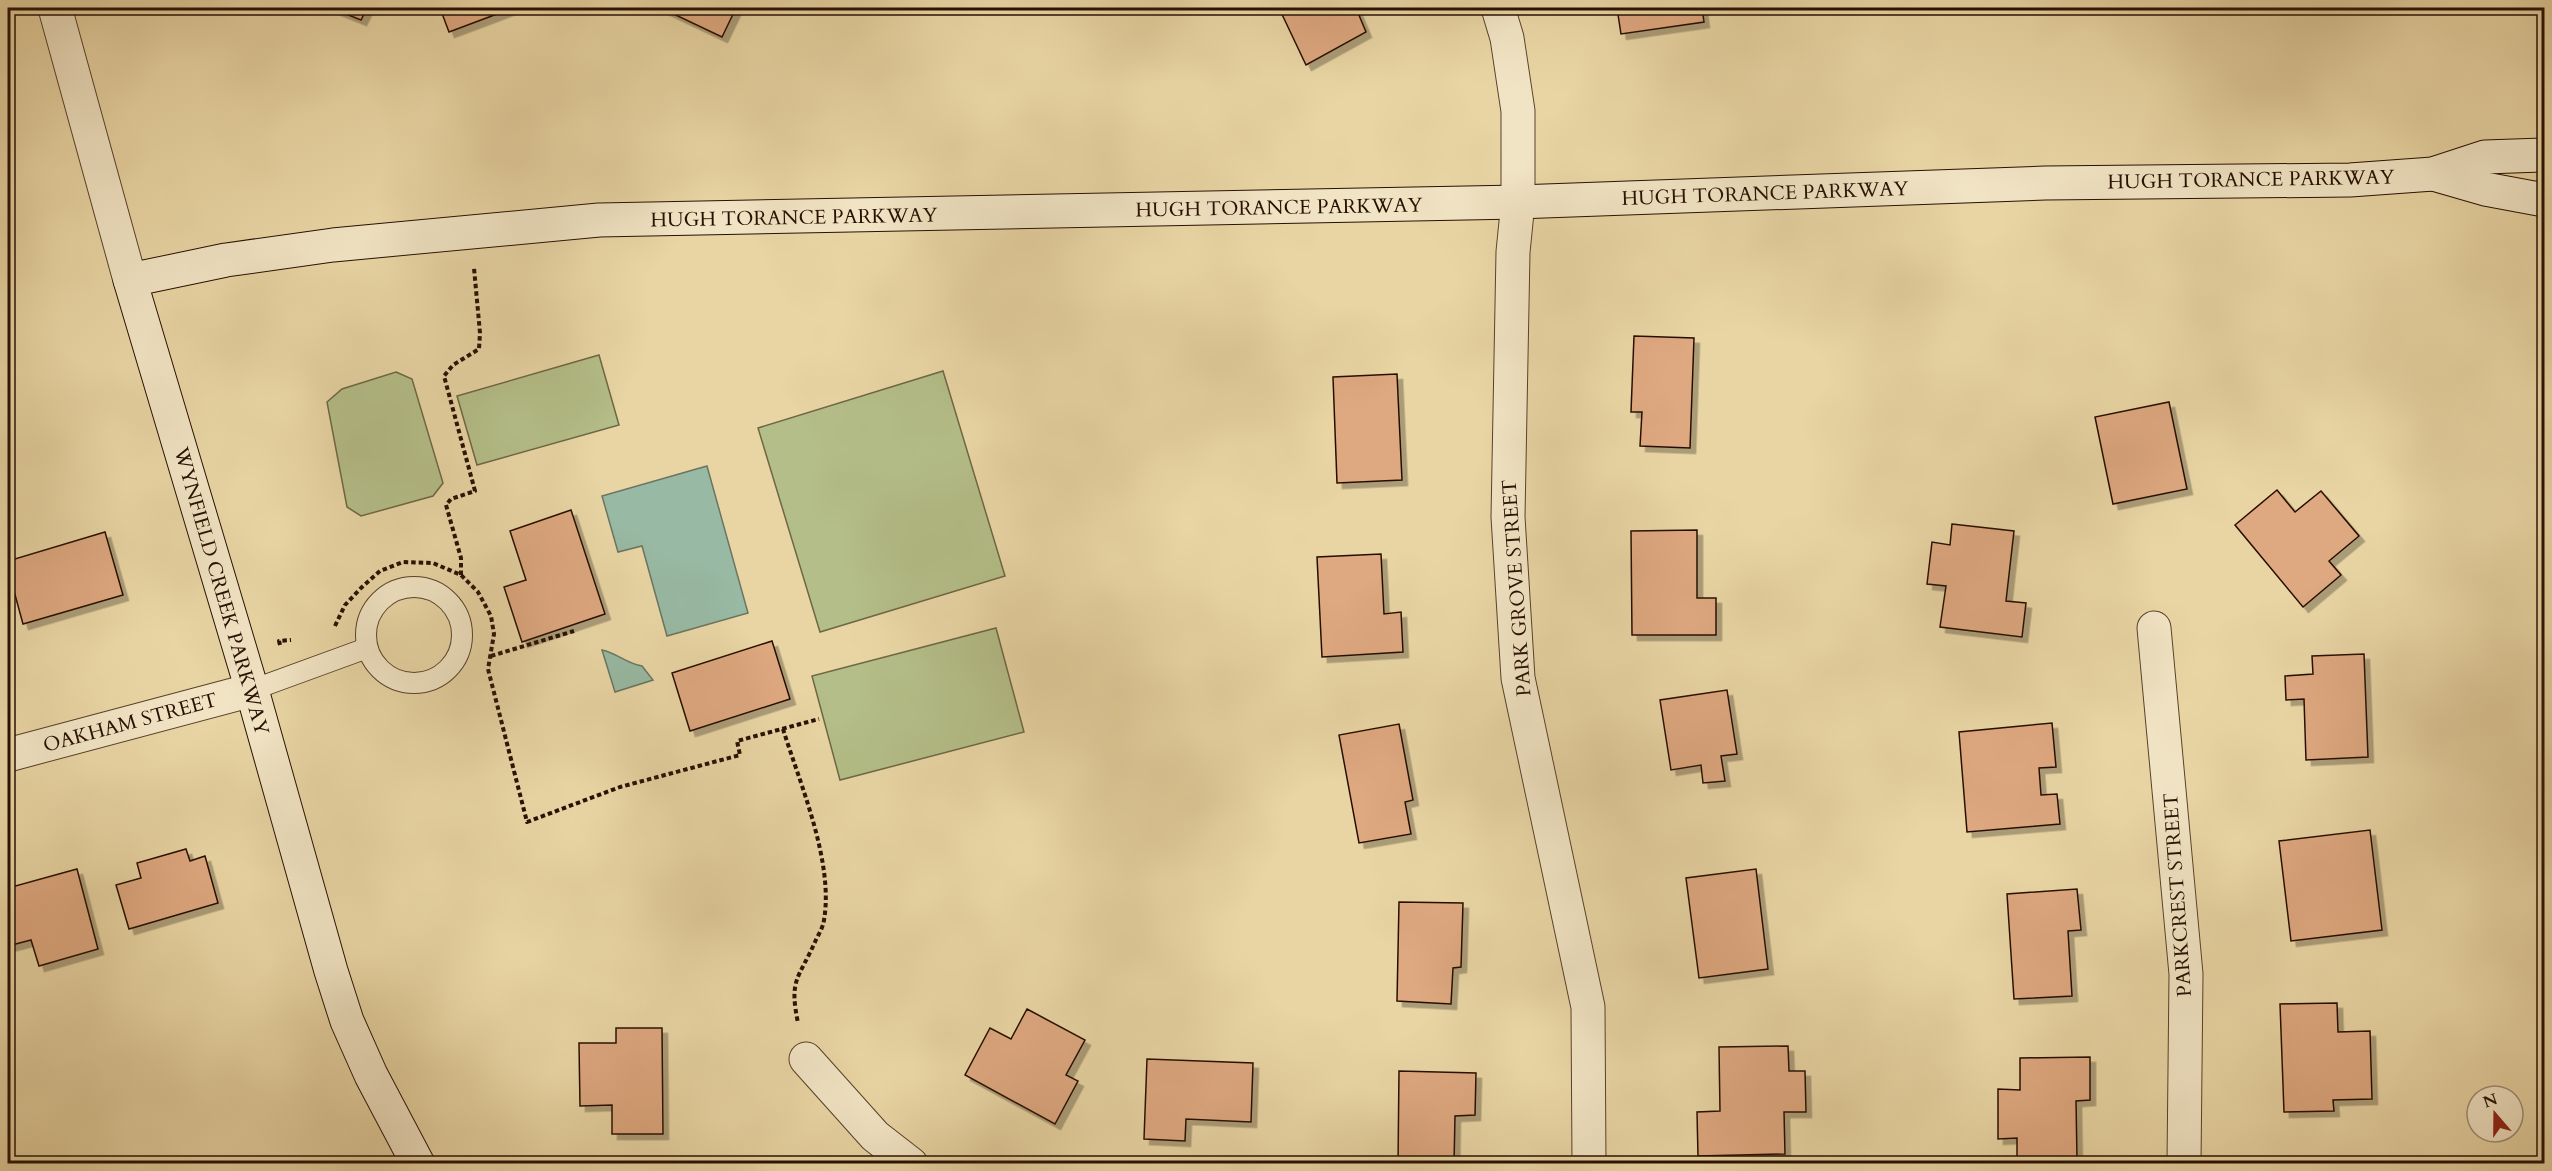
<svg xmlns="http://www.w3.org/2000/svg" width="2552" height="1171" font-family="Cardo,serif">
<defs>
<filter id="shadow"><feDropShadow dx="5.5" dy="5.5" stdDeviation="0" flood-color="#0004"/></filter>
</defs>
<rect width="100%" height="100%" fill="#e9d5a4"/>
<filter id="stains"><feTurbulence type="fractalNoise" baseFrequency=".00333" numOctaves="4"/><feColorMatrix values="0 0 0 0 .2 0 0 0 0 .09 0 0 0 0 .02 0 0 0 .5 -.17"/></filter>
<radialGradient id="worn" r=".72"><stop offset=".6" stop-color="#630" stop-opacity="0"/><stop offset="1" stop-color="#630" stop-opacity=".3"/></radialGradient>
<g fill="#b4be88" stroke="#6e6745" stroke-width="1.5">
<polygon points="599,355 619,425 477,465 457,396"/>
<polygon points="943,371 1005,576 820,632 758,428"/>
<polygon points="396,372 412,379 443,483 433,496 361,516 347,507 327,402 342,389"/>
<polygon points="996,628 1024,732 840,780 812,676"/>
</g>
<g fill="#98b9a3" stroke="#6b7563" stroke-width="1.5">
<polygon points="707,466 748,613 667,636 642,546 618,552 602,496"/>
<path d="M602,650C617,653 627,664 642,666L653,680L615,692Z"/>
</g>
<g fill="#dea880" stroke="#271002" stroke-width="1.5" filter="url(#shadow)">
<polygon points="331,8 367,8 361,20"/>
<polygon points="440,8 513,8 449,32"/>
<polygon points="661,8 736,8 722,37"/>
<polygon points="1279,8 1356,8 1366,32 1306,65"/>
<polygon points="1617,8 1702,8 1704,22 1621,34"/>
<polygon points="1634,336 1694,338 1690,448 1640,446 1642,412 1631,412"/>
<polygon points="1397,374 1402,480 1337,483 1333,377"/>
<polygon points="2169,402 2187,489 2113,504 2095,417"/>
<polygon points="2277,490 2295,512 2321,491 2359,536 2329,561 2341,575 2303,607 2235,525"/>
<polygon points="571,510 605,614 522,642 504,587 526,580 510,531"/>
<polygon points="1952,524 2014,531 2006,601 2026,603 2022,637 1940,627 1946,586 1927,584 1932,542 1950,545"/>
<polygon points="1697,530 1697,598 1716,598 1716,635 1632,635 1631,531"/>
<polygon points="105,532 123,595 23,624 8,569 8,561"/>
<polygon points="1381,554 1384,614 1401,612 1403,652 1322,657 1317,557"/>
<polygon points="772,641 790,699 690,731 672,673"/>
<polygon points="2364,654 2368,757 2306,760 2304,699 2286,700 2285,676 2313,674 2312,656"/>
<polygon points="1727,690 1737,754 1721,756 1725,781 1703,783 1701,765 1671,770 1660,700"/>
<polygon points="2052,723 2056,767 2039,768 2041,795 2057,794 2060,824 1967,832 1959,732"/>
<polygon points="1399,724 1413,800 1405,802 1411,834 1359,843 1339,735"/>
<polygon points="2370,830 2382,930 2291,941 2279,841"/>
<polygon points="186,849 190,861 205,856 218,903 129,929 116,885 141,878 137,863"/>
<polygon points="77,869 98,949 39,966 31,940 8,946 8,888"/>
<polygon points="1756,869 1768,969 1699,978 1686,878"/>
<polygon points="2077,889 2081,930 2068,931 2072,996 2014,999 2007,894"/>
<polygon points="1399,902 1463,903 1461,967 1453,968 1451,1004 1397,1001"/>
<polygon points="2337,1003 2338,1032 2370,1031 2372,1099 2333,1100 2334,1111 2284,1112 2280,1004"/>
<polygon points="1027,1009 1085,1040 1066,1075 1078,1081 1055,1124 965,1075 990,1028 1011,1039"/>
<polygon points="616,1028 662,1028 663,1134 612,1134 612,1105 580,1106 579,1043 616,1043"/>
<polygon points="1788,1046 1789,1071 1805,1071 1806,1112 1784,1112 1785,1154 1698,1156 1697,1112 1720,1111 1719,1047"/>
<polygon points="2090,1057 2090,1100 2076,1101 2077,1159 2017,1160 2017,1138 1998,1139 1998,1089 2020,1090 2020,1058"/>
<polygon points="1147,1059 1253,1063 1251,1122 1186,1119 1185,1141 1144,1139"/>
<polygon points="1399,1071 1476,1073 1475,1115 1455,1116 1454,1164 1398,1164"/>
</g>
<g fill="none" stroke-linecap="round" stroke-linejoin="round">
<defs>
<g id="lane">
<circle cx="414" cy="635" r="48"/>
<polyline points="252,690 367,648"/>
</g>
<g id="street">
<polyline points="55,8 130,280"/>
<polyline points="1498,8 1507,38 1518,111 1518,202 1513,252 1508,517 1518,678 1588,1007 1589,1164"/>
<polyline points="2154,628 2186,974 2184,1164"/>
<polyline points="8,755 252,690"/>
<polyline points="806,1059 875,1136 911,1164"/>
</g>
<g id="secondary">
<polyline points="2433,174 2485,189 2544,200"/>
<polyline points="418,1164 371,1075 347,1021 331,971 252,690 130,280 226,260 333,245 599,220 1518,202 2045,183 2350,180 2433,174 2485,157 2544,155"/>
</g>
</defs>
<use href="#lane" stroke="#58412a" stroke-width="22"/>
<use href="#street" stroke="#58412a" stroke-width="35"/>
<use href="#secondary" stroke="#271002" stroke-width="35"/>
<g stroke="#271002" stroke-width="4" stroke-dasharray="4.5 3" stroke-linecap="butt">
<polyline points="461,575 461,558 446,505 451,499 475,491 444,376 453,365 479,349 480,333 474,268"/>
<polyline points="335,626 345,605 361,588 380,571 403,562 433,563 461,575 478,592 491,616 494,634 488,669 527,822 620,787 740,755 737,741 819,719"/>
<polyline points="280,645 279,641 291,640"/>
<polyline points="491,656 574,631"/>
<path d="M783,729C800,784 834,862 824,920C823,928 818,935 815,942C798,980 789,979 798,1023"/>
</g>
<use href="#lane" stroke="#f1e4c4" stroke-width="20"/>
<use href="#street" stroke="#f1e4c4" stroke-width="33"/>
<use href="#secondary" stroke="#f1e4c4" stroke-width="33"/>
</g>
<g text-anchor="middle" stroke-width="6" stroke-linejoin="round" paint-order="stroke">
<g font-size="20" fill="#271002" stroke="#f1e4c4">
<text transform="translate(2251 179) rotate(-1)" y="7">HUGH TORANCE PARKWAY</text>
<text transform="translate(1765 193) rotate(-2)" y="7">HUGH TORANCE PARKWAY</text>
<text transform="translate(1279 207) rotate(-1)" y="7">HUGH TORANCE PARKWAY</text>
<text transform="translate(794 217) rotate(-1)" y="7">HUGH TORANCE PARKWAY</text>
<text transform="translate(1516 588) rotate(-94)" y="7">PARK GROVE STREET</text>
<text transform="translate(222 591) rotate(74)" y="7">WYNFIELD CREEK PARKWAY</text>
<text transform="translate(130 722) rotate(-15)" y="7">OAKHAM STREET</text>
<text transform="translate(2177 895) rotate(-94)" y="7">PARKCREST STREET</text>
</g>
</g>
<rect width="2552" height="1171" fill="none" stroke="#e9d5a4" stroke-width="30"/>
<rect x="9" y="9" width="2534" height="1153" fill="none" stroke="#271002" stroke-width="3"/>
<rect x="15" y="15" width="2522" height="1141" fill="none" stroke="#271002" stroke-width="1.5"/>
<g transform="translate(2495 1114) rotate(340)"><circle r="28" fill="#f1e4c4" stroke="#a08f76" stroke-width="1.5"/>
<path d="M0-4.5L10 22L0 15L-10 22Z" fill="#8f2418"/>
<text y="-9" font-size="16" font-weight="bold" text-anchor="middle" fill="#271002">N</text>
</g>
<rect width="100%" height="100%" filter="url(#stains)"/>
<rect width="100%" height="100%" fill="url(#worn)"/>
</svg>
